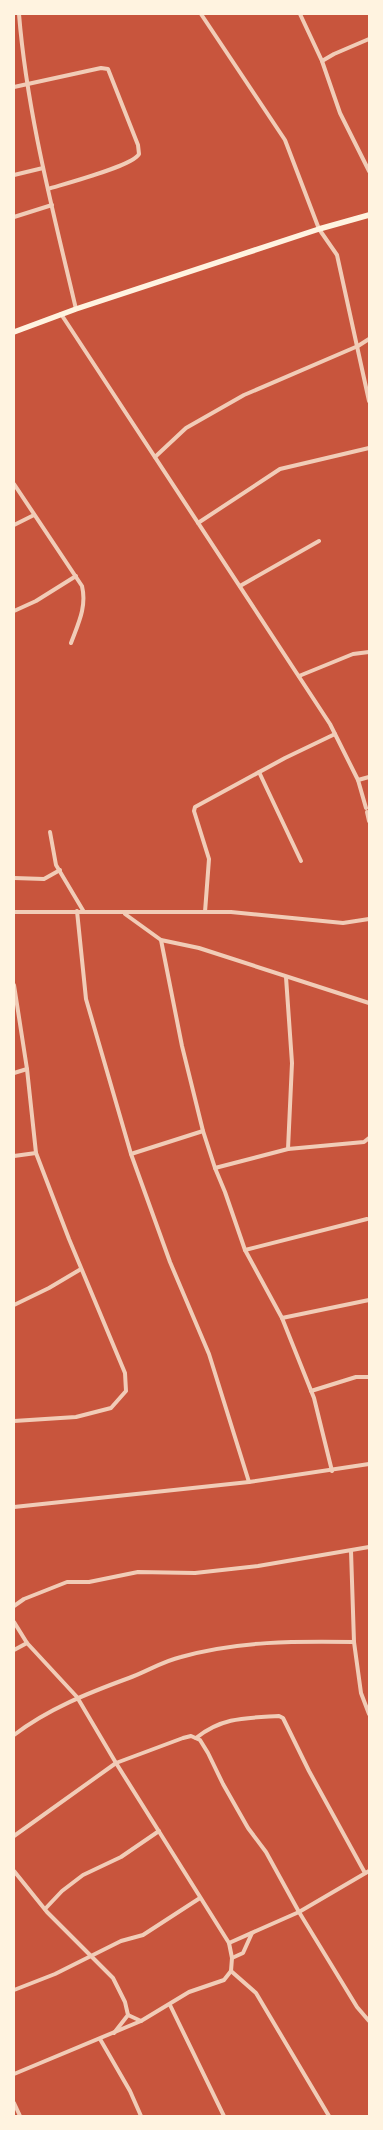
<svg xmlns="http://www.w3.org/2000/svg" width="383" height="2130" font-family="Karla,sans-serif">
<rect width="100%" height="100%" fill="#c8553d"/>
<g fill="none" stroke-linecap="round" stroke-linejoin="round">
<g stroke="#f1ccb7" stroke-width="4">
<path d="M19,14C27,113 53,211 76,309"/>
<polyline points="201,14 285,140 319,229 337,255 369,401"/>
<polyline points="300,14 322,61 340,113 369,171"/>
<polyline points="322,61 334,54 369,39"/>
<path d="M14,87L101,68L108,69L138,145L139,154C133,166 64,184 48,189"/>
<polyline points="14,175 43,168"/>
<polyline points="14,217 52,205"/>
<polyline points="61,314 330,724 358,780 366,808"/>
<polyline points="155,457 186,428 244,395 358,346 369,339"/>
<path d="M14,484L82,586C87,607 78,624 71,643"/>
<polyline points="198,523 280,469 369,448"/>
<polyline points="14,525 34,515"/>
<polyline points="240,586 319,541"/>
<polyline points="14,611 36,601 76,576"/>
<polyline points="299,676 353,654 369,652"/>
<polyline points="259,772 301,861"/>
<polyline points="358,780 369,777"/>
<polyline points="367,812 369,821"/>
<polyline points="50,832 56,865 84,912"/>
<polyline points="14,878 44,879 60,870"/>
<polyline points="77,911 86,999 131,1154 170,1262 209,1354 249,1482"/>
<polyline points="14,912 231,912 343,923 369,919"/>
<polyline points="205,912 209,859 194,811 195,807 285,758 335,734"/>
<polyline points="125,914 161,940 199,948 369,1003"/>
<polyline points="161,940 182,1046 203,1131 215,1168 225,1192 245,1250 282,1318 314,1398 332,1471"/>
<polyline points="286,977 292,1063 288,1149"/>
<polyline points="14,985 27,1069 36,1153 69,1239 125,1373 126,1391 111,1408 76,1417 14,1421"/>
<polyline points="14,1073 27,1069"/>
<polyline points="131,1154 203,1131"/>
<polyline points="14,1156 36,1153"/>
<polyline points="215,1168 288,1149 364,1142 369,1138"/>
<polyline points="245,1250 367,1219"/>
<polyline points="14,1305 49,1288 81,1269"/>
<polyline points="282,1318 369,1300"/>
<polyline points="311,1391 356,1377 369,1377"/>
<polyline points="14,1507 249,1482 369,1464"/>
<polyline points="14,1606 24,1599 67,1582 89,1582 138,1572 195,1573 258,1566 369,1547"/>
<polyline points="14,1622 27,1643 77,1697 116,1763 229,1943 232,1958 231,1971 256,1993 329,2116"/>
<polyline points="354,1642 361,1693 369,1714"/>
<polyline points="14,1650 27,1643"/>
<path d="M14,1735C48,1709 88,1693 129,1678C146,1672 163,1661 181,1657C237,1641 296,1641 354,1642L351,1551"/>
<path d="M196,1738C222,1717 246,1718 279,1716L283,1718L309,1771L365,1873"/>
<polyline points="14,1836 116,1763 183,1738 191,1736 200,1740 208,1753 223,1784 248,1828 266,1852 299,1912 357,2007 369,2021"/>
<polyline points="14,1871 47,1912 113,1978 125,2002 128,2015 114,2033"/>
<polyline points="45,1909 62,1891 83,1875 121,1857 159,1831"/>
<polyline points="229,1943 299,1912 369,1871"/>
<polyline points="232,1958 243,1953 252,1933"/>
<polyline points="14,1990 55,1974 121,1941 143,1935 200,1898"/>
<polyline points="170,2005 224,2116"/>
<polyline points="128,2015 141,2021"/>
<polyline points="100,2039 130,2091 141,2116"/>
<polyline points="14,2074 141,2021 189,1992 224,1980 231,1971"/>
<polyline points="14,2103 20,2116"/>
</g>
<polyline stroke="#fff3e0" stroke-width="5.5" points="14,332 76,309 319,229 369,215"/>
</g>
<rect width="383" height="2130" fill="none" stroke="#fff3e0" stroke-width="30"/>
</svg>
